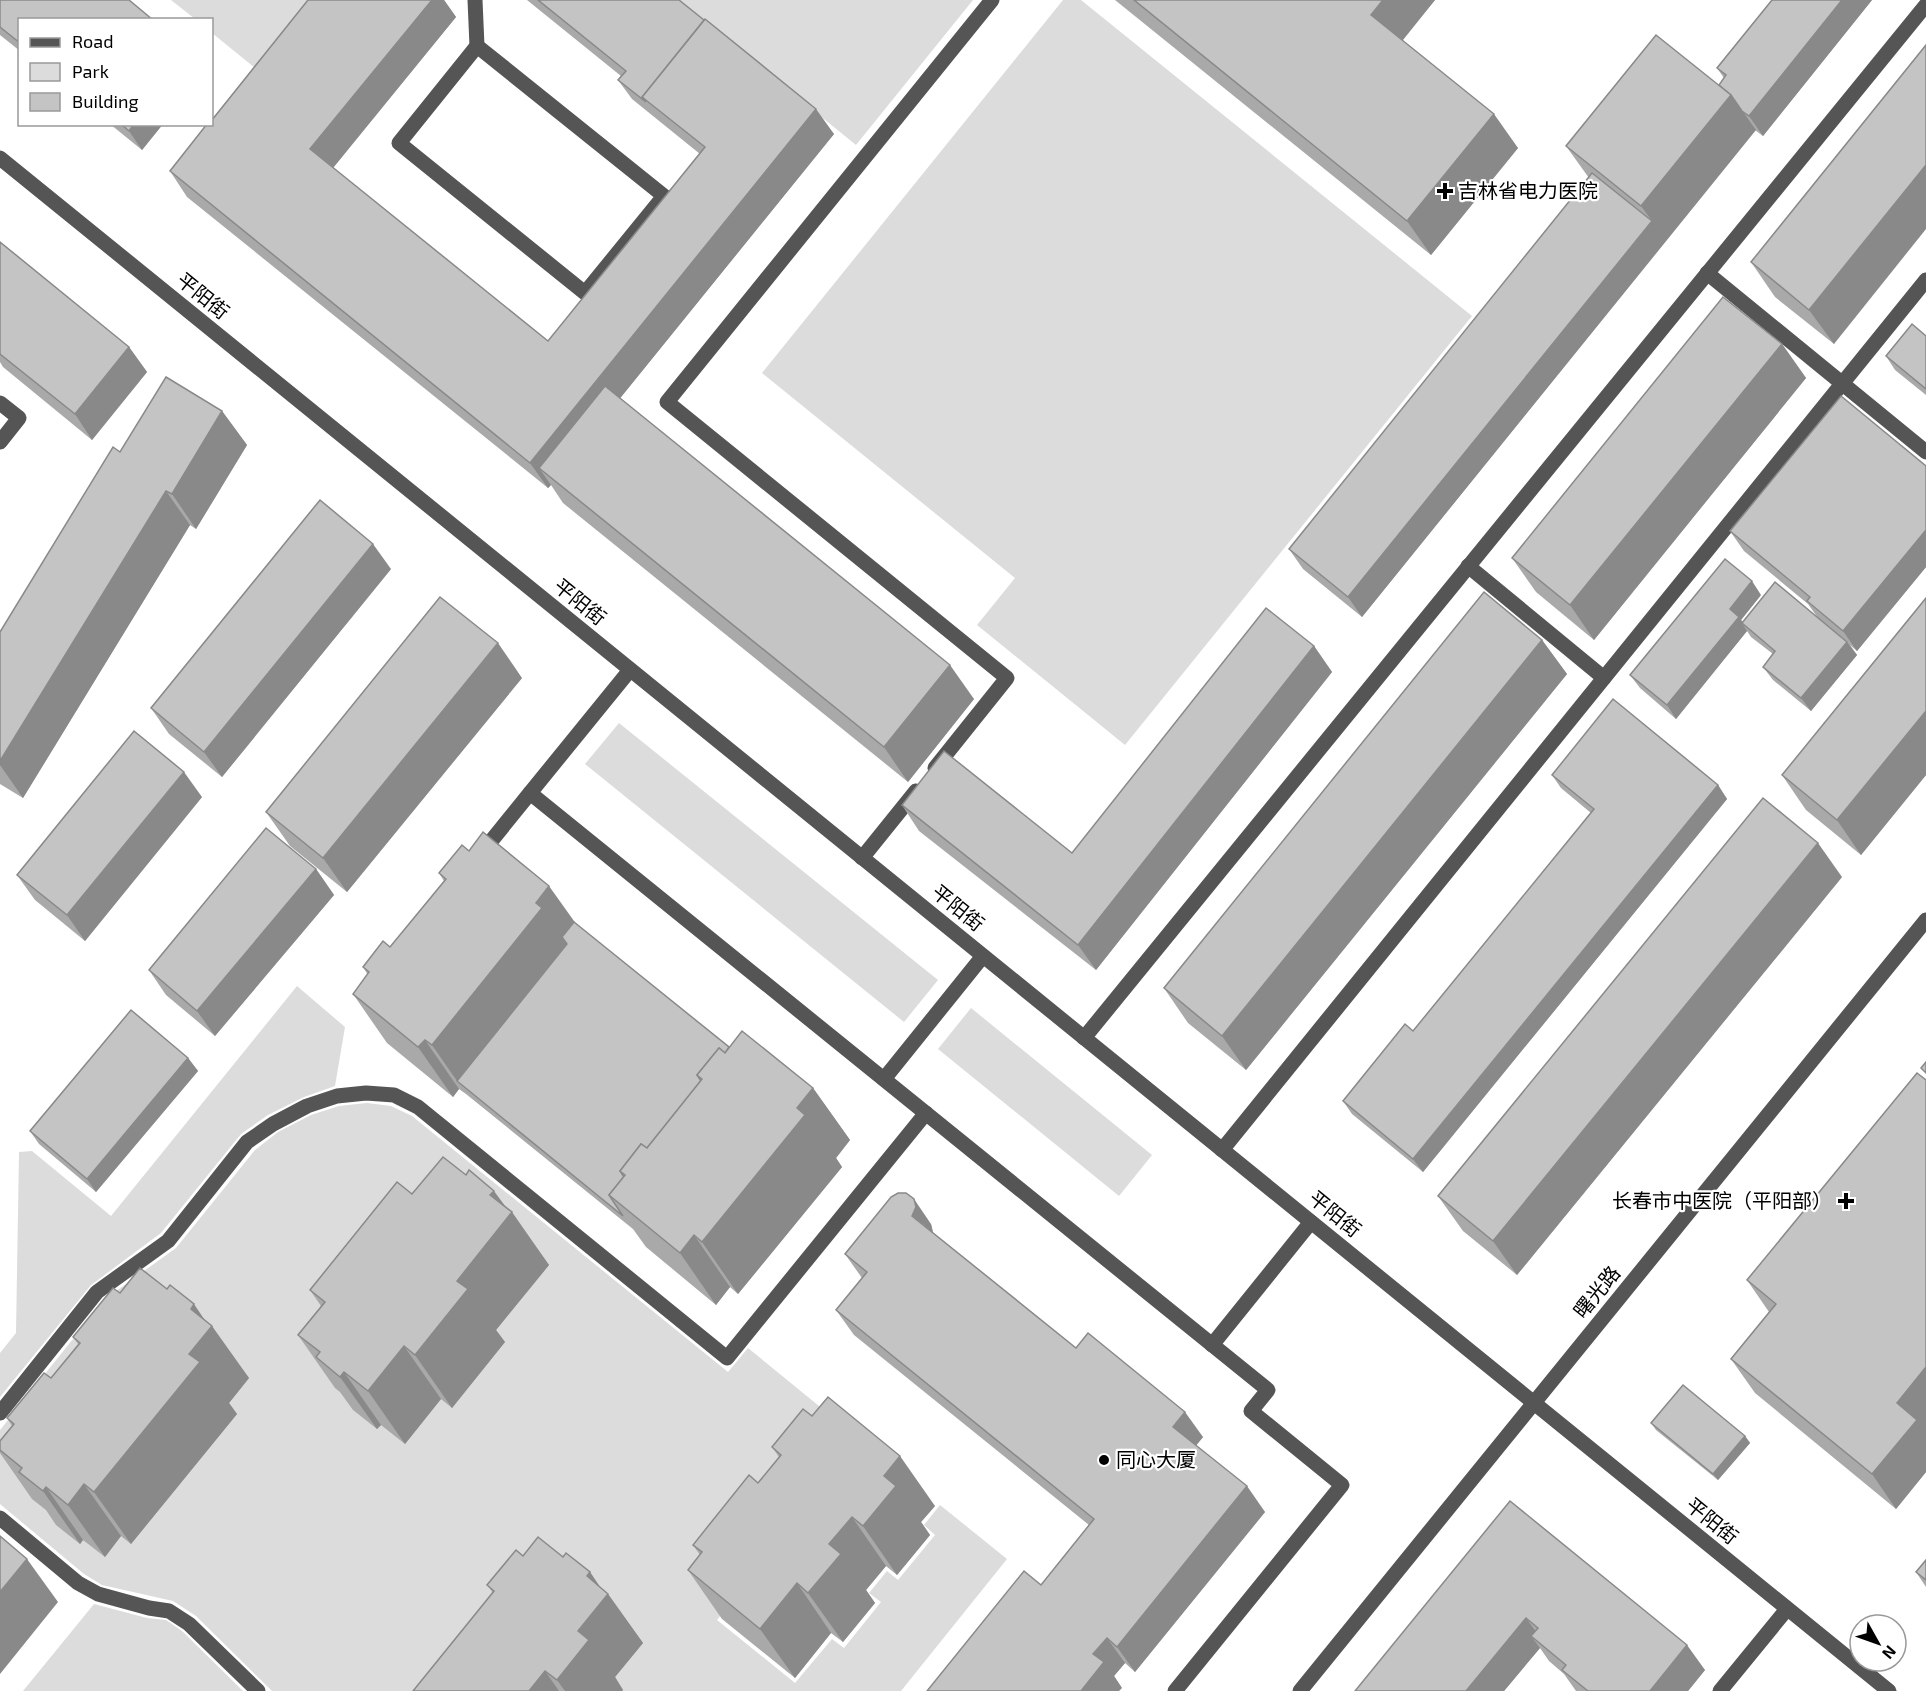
<svg xmlns="http://www.w3.org/2000/svg" width="1926" height="1691" font-family="'Exo 2','Noto Sans SC',sans-serif">
<rect width="100%" height="100%" fill="#fff"/>
<g fill="#dcdcdc">
<polygon points="171,0 336,0 271,81 212,33 212,20 195,19"/>
<polygon points="677,0 973,0 856,145"/>
<polygon points="1063,0 1081,0 1472,316 1125,745 977,625 1015,578 762,373"/>
<polygon points="619,723 938,980 904,1022 585,764"/>
<polygon points="297,986 345,1027 335,1086 304,1097 268,1115 241,1134 161,1233 91,1285 0,1397 0,1353 16,1333 19,1152 32,1151 111,1216"/>
<polygon points="971,1008 1152,1155 1119,1196 938,1049"/>
<polygon points="367,1103 391,1106 412,1116 728,1372 748,1348 862,1441 717,1620 795,1683 832,1639 844,1648 881,1602 869,1593 887,1571 898,1580 935,1535 924,1525 940,1505 1007,1559 901,1691 272,1691 196,1616 173,1601 102,1585 84,1574 0,1504 0,1430 105,1299 176,1248 255,1150 278,1132 311,1115 339,1106"/>
<polygon points="94,1604 147,1618 166,1620 182,1631 243,1691 23,1691"/>
</g>
<g fill="none" stroke-linecap="round" stroke-linejoin="round">
<g stroke="#555" stroke-width="15">
<polyline points="475,0 477,46"/>
<polygon points="477,46 664,196 585,293 399,143"/>
<polyline points="0,158 1889,1691"/>
<polyline points="1707,273 1926,452"/>
<polyline points="0,403 19,418 0,442"/>
<polyline points="1468,566 1604,678"/>
<polyline points="630,670 530,793 1268,1390 1251,1411 1342,1485 1175,1691"/>
<polyline points="935,768 1007,678 667,402 992,0"/>
<polyline points="479,856 530,793"/>
<polyline points="862,858 916,791"/>
<polyline points="1084,1038 1926,5"/>
<polyline points="884,1079 983,956"/>
<polyline points="1222,1150 1926,280"/>
<polyline points="1212,1345 1311,1222"/>
<polyline points="0,1413 97,1292 168,1241 247,1142 273,1124 307,1106 337,1096 366,1093 394,1095 418,1107 727,1358 926,1113"/>
<polyline points="0,1518 78,1583 98,1594 149,1608 169,1611 189,1624 258,1691"/>
<polyline points="1300,1691 1926,920"/>
<polyline points="1720,1691 1787,1609"/>
</g>
</g>
<g fill="#a9a9a9">
<polygon points="0,0 20,20 20,51 0,35"/>
<polygon points="308,0 444,0 456,17 333,168 548,341 700,154 632,99 618,80 621,76 527,0 679,0 834,134 620,398 974,699 908,782 563,503 551,485 548,488 187,197 170,171"/>
<polygon points="1115,0 1435,0 1402,40 1518,148 1431,255"/>
<polygon points="1772,0 1872,0 1763,136 1755,130 1362,617 1303,569 1289,549 1589,178 1566,146 1719,85 1724,78 1717,68"/>
<polygon points="1926,45 1834,344 1775,297 1751,262"/>
<polygon points="110,124 163,124 142,150"/>
<polygon points="0,242 129,347 147,372 92,440 3,367 0,362"/>
<polygon points="1926,336 1926,395 1895,370 1886,356"/>
<polygon points="1782,344 1806,378 1594,640 1536,592 1512,558"/>
<polygon points="222,411 247,445 196,529 190,525 23,798 0,784 0,632 120,452"/>
<polygon points="1926,466 1926,567 1857,651 1850,645 1857,655 1811,711 1773,680 1763,667 1773,654 1751,637 1747,631 1676,719 1640,688 1630,675 1761,595 1741,620 1743,622 1818,618 1808,604 1744,551 1730,531"/>
<polygon points="391,569 222,777 169,734 151,708"/>
<polygon points="1926,598 1926,775 1861,855 1806,810 1782,775"/>
<polygon points="1542,640 1567,674 1246,1070 1188,1023 1164,988"/>
<polygon points="1314,646 1332,672 1096,970 919,831 902,805 1072,853"/>
<polygon points="522,678 347,892 290,846 266,812"/>
<polygon points="1552,775 1718,785 1727,799 1423,1172 1352,1114 1343,1101 1413,1031 1591,813 1561,788"/>
<polygon points="202,797 85,941 35,900 17,875"/>
<polygon points="469,851 574,922 729,1047 813,1088 850,1140 836,1158 842,1167 738,1294 730,1287 716,1305 646,1247 633,1229 466,1094 459,1089 453,1097 387,1043 353,994 368,975 363,967 390,947 444,881 439,873"/>
<polygon points="316,869 334,895 215,1036 166,995 149,970"/>
<polygon points="1842,877 1517,1275 1463,1231 1438,1196"/>
<polygon points="188,1058 198,1071 96,1192 39,1144 30,1131"/>
<polygon points="1926,1080 1926,1472 1896,1509 1755,1393 1731,1359 1769,1312 1747,1280"/>
<polygon points="412,1194 507,1208 549,1265 496,1330 505,1342 452,1408 441,1399 405,1444 381,1425 377,1429 353,1410 340,1392 335,1388 298,1335 321,1306 310,1290"/>
<polygon points="931,1224 933,1233 1076,1348 1203,1437 1196,1445 1265,1512 1135,1672 1125,1663 1114,1676 1122,1688 1041,1585 1089,1525 854,1335 836,1310 862,1278 845,1254"/>
<polygon points="120,1293 204,1319 249,1378 229,1403 237,1414 131,1544 121,1536 105,1557 83,1540 80,1544 56,1525 46,1510 32,1499 0,1453 0,1441 12,1426 7,1418 51,1378 78,1344 73,1337"/>
<polygon points="1651,1423 1745,1436 1750,1443 1718,1480 1656,1430"/>
<polygon points="772,1447 935,1506 921,1522 930,1535 897,1575 886,1566 866,1590 875,1603 843,1642 831,1633 795,1678 722,1619 688,1570 700,1555 693,1545 758,1483 779,1457"/>
<polygon points="1510,1501 1705,1670 1688,1691 1576,1691 1564,1674 1549,1661 1540,1648 1504,1691"/>
<polygon points="523,1556 563,1557 590,1572 600,1587 608,1594 643,1643 615,1677 623,1690 622,1691 413,1691 493,1593 487,1585"/>
<polygon points="1926,1560 1926,1587 1916,1572"/>
</g>
<g fill="#898989">
<polygon points="432,0 444,0 456,17 328,174 310,149"/>
<polygon points="1383,0 1435,0 1395,50 1371,15"/>
<polygon points="1842,0 1872,0 1763,136 1749,116"/>
<polygon points="1731,95 1756,130 1362,617 1348,597 1652,221 1641,206"/>
<polygon points="816,109 834,134 554,480 539,468 551,485 548,488 530,463"/>
<polygon points="1494,114 1518,148 1431,255 1407,221"/>
<polygon points="134,124 163,124 142,150 129,131"/>
<polygon points="1926,165 1926,229 1834,344 1809,310"/>
<polygon points="1782,344 1806,378 1594,640 1570,605"/>
<polygon points="129,347 147,372 92,440 75,414"/>
<polygon points="222,411 247,445 196,529 172,494"/>
<polygon points="166,491 190,525 23,798 0,765 0,761"/>
<polygon points="1926,530 1926,567 1857,651 1843,631"/>
<polygon points="373,544 391,569 222,777 204,752"/>
<polygon points="1752,581 1761,595 1741,620 1746,627 1742,623 1747,631 1676,719 1667,705 1730,609"/>
<polygon points="1542,640 1567,674 1246,1070 1222,1036"/>
<polygon points="1847,642 1857,655 1811,711 1801,698"/>
<polygon points="498,643 522,678 347,892 323,858"/>
<polygon points="1314,646 1332,672 1096,970 1078,945"/>
<polygon points="950,665 974,699 908,782 884,747"/>
<polygon points="1926,711 1926,775 1861,855 1837,820"/>
<polygon points="184,772 202,797 85,941 67,915"/>
<polygon points="1718,785 1727,799 1423,1172 1413,1159"/>
<polygon points="1818,843 1842,877 1517,1275 1493,1241"/>
<polygon points="316,869 334,895 215,1036 197,1011"/>
<polygon points="549,886 584,935 457,1081 432,1045"/>
<polygon points="425,1040 459,1089 453,1097 418,1047"/>
<polygon points="188,1058 198,1071 96,1192 87,1179"/>
<polygon points="813,1088 850,1140 836,1158 842,1167 738,1294 702,1242 797,1108"/>
<polygon points="494,1191 511,1214 512,1212 549,1265 496,1330 505,1342 452,1408 415,1355 457,1281 490,1195"/>
<polygon points="914,1199 931,1224 933,1232 912,1216"/>
<polygon points="694,1235 730,1287 716,1305 680,1253"/>
<polygon points="194,1304 210,1328 212,1326 249,1378 229,1403 237,1414 131,1544 94,1492 189,1354 191,1309"/>
<polygon points="404,1346 441,1399 405,1444 368,1391"/>
<polygon points="1926,1367 1926,1472 1896,1509 1872,1474 1897,1403"/>
<polygon points="344,1372 381,1425 377,1429 340,1377"/>
<polygon points="1185,1412 1203,1437 1191,1452 1173,1427"/>
<polygon points="1745,1436 1750,1443 1718,1480 1713,1474"/>
<polygon points="900,1456 935,1506 921,1522 930,1535 897,1575 863,1526 884,1476"/>
<polygon points="84,1484 121,1536 105,1557 68,1505"/>
<polygon points="1247,1486 1265,1512 1135,1672 1117,1647"/>
<polygon points="46,1487 83,1540 80,1544 43,1491"/>
<polygon points="852,1517 886,1566 866,1590 875,1603 843,1642 808,1593 829,1544"/>
<polygon points="27,1559 58,1602 0,1674 0,1592"/>
<polygon points="590,1572 606,1596 608,1594 643,1643 615,1677 623,1690 622,1691 565,1691 557,1680 578,1631 587,1576"/>
<polygon points="797,1583 831,1633 795,1678 760,1629"/>
<polygon points="1526,1618 1544,1643 1531,1636 1540,1648 1504,1691 1466,1691"/>
<polygon points="1107,1638 1125,1663 1114,1676 1122,1688 1119,1691 1081,1691 1093,1654"/>
<polygon points="1687,1645 1705,1670 1688,1691 1650,1691"/>
<polygon points="545,1671 559,1691 529,1691"/>
</g>
<g fill="#c4c4c4" stroke="#898989" stroke-width="1.5">
<polygon points="0,0 129,0 153,20 20,20 20,43 0,27"/>
<polygon points="308,0 432,0 310,149 548,341 705,147 642,97 705,19 816,109 530,463 170,171 207,124 212,124 212,120"/>
<polygon points="538,0 679,0 704,20 642,97 646,102 618,80 626,71"/>
<polygon points="1134,0 1383,0 1371,15 1494,114 1407,221"/>
<polygon points="1772,0 1842,0 1749,116 1742,111 1731,95 1719,85 1726,75 1717,68"/>
<polygon points="1656,35 1731,95 1641,206 1566,146"/>
<polygon points="1926,45 1926,165 1809,310 1751,262"/>
<polygon points="121,124 134,124 129,131"/>
<polygon points="1592,173 1652,221 1348,597 1289,549"/>
<polygon points="0,242 129,347 75,414 0,354"/>
<polygon points="1723,297 1782,344 1570,605 1512,558"/>
<polygon points="1912,324 1926,336 1926,389 1886,356"/>
<polygon points="166,377 222,411 172,494 166,491 0,761 0,632 113,447 120,452"/>
<polygon points="605,386 950,665 884,747 539,468"/>
<polygon points="1841,396 1926,466 1926,530 1843,631 1807,601 1810,597 1730,531"/>
<polygon points="320,500 373,544 204,752 151,708"/>
<polygon points="1725,559 1752,581 1730,609 1739,617 1667,705 1630,675"/>
<polygon points="1775,582 1847,642 1801,698 1763,667 1775,651 1742,623"/>
<polygon points="1484,592 1542,640 1222,1036 1164,988"/>
<polygon points="440,597 498,643 323,858 266,812"/>
<polygon points="1926,598 1926,711 1837,820 1782,775"/>
<polygon points="1266,608 1314,646 1078,945 902,805 944,751 1072,853"/>
<polygon points="1613,699 1718,785 1413,1159 1343,1101 1405,1024 1413,1031 1594,809 1552,775"/>
<polygon points="134,731 184,772 67,915 17,875"/>
<polygon points="1763,798 1818,843 1493,1241 1438,1196"/>
<polygon points="266,828 316,869 197,1011 149,970"/>
<polygon points="483,832 549,886 536,903 542,908 432,1045 425,1040 418,1047 353,994 369,972 363,967 383,941 390,947 446,879 439,873 462,845 469,851"/>
<polygon points="574,922 729,1047 725,1053 719,1048 697,1075 701,1081 647,1148 641,1144 620,1171 624,1177 609,1195 623,1216 457,1081 567,944 562,937"/>
<polygon points="131,1010 188,1058 87,1179 30,1131"/>
<polygon points="742,1031 813,1088 797,1108 805,1115 702,1242 694,1235 680,1253 609,1195 625,1175 620,1171 641,1144 647,1148 702,1079 697,1075 719,1048 725,1053"/>
<polygon points="1926,1062 1926,1073 1921,1068"/>
<polygon points="1917,1073 1926,1080 1926,1367 1897,1403 1917,1420 1872,1474 1731,1359 1776,1304 1747,1280"/>
<polygon points="443,1157 466,1175 469,1170 494,1191 490,1195 512,1212 457,1281 468,1289 415,1355 404,1346 368,1391 344,1372 340,1377 316,1357 320,1352 298,1335 325,1302 310,1290 397,1182 412,1194"/>
<polygon points="898,1193 906,1193 914,1199 916,1207 912,1216 1076,1348 1088,1333 1185,1412 1173,1427 1247,1486 1117,1647 1107,1638 1093,1654 1104,1662 1081,1691 927,1691 1024,1571 1041,1585 1094,1519 836,1310 867,1272 845,1254 891,1197"/>
<polygon points="140,1268 167,1289 170,1285 194,1304 191,1309 212,1326 189,1354 200,1362 94,1492 84,1484 68,1505 46,1487 43,1491 19,1472 22,1468 0,1450 0,1441 14,1424 7,1418 44,1373 51,1378 80,1343 73,1337 113,1288 120,1293"/>
<polygon points="1683,1385 1745,1436 1713,1474 1651,1423"/>
<polygon points="828,1397 900,1456 884,1476 896,1486 863,1526 852,1517 829,1544 841,1554 808,1593 797,1583 760,1629 688,1570 702,1552 693,1545 749,1475 758,1483 781,1455 772,1447 803,1409 812,1416"/>
<polygon points="1510,1501 1687,1645 1650,1691 1588,1691 1562,1670 1566,1665 1531,1636 1538,1628 1526,1618 1466,1691 1355,1691"/>
<polygon points="0,1536 27,1559 0,1592"/>
<polygon points="538,1537 563,1557 566,1553 590,1572 587,1576 608,1594 578,1631 589,1640 557,1680 545,1671 529,1691 413,1691 494,1591 487,1585 516,1550 523,1556"/>
<polygon points="1926,1560 1926,1580 1916,1572"/>
</g>
<g fill="#000" stroke="#fff" stroke-width="2">
<path d="M1442 182h6v6h6v6h-6v6h-6v-6h-6v-6h6z"/>
<path d="M1843 1192h6v6h6v6h-6v6h-6v-6h-6v-6h6z"/>
<circle cx="1104" cy="1460" r="6"/>
</g>
<g text-anchor="middle" stroke-width="4.5" stroke-linejoin="round" paint-order="stroke">
<g font-size="20" fill="#000" stroke="#fff" text-anchor="start">
<text x="1458" y="198">吉林省电力医院</text>
<text x="1832" y="1208" text-anchor="end">长春市中医院（平阳部）</text>
<text x="1116" y="1467">同心大厦</text>
</g>
<g font-size="20" fill="#000" stroke="#fff">
<text transform="translate(203 296) rotate(39)" y="7">平阳街</text>
<text transform="translate(580 602) rotate(39)" y="7">平阳街</text>
<text transform="translate(958 908) rotate(39)" y="7">平阳街</text>
<text transform="translate(1335 1214) rotate(39)" y="7">平阳街</text>
<text transform="translate(1597 1292) rotate(-51)" y="7">曙光路</text>
<text transform="translate(1712 1521) rotate(39)" y="7">平阳街</text>
</g>
</g>
<rect x="18" y="18" width="195" height="108" fill="#ffffff" stroke="#999999" stroke-width="1.5"/>
<rect x="30" y="38" width="30" height="9" fill="#555555" stroke="#999999" stroke-width="1.5"/>
<text x="72" y="48" font-size="18" fill="#000000">Road</text>
<rect x="30" y="63" width="30" height="18" fill="#dcdcdc" stroke="#999999" stroke-width="1.5"/>
<text x="72" y="78" font-size="18" fill="#000000">Park</text>
<rect x="30" y="93" width="30" height="18" fill="#c4c4c4" stroke="#999999" stroke-width="1.5"/>
<text x="72" y="108" font-size="18" fill="#000000">Building</text>
<g transform="translate(1878 1643) rotate(130)"><circle r="28" fill="#ffffff" stroke="#999999" stroke-width="1.5"/>
<path d="M0-4.5L10 22L0 15L-10 22Z" fill="#000000"/>
<text y="-9" font-size="16" font-weight="bold" text-anchor="middle" fill="#000000">N</text>
</g>
</svg>
